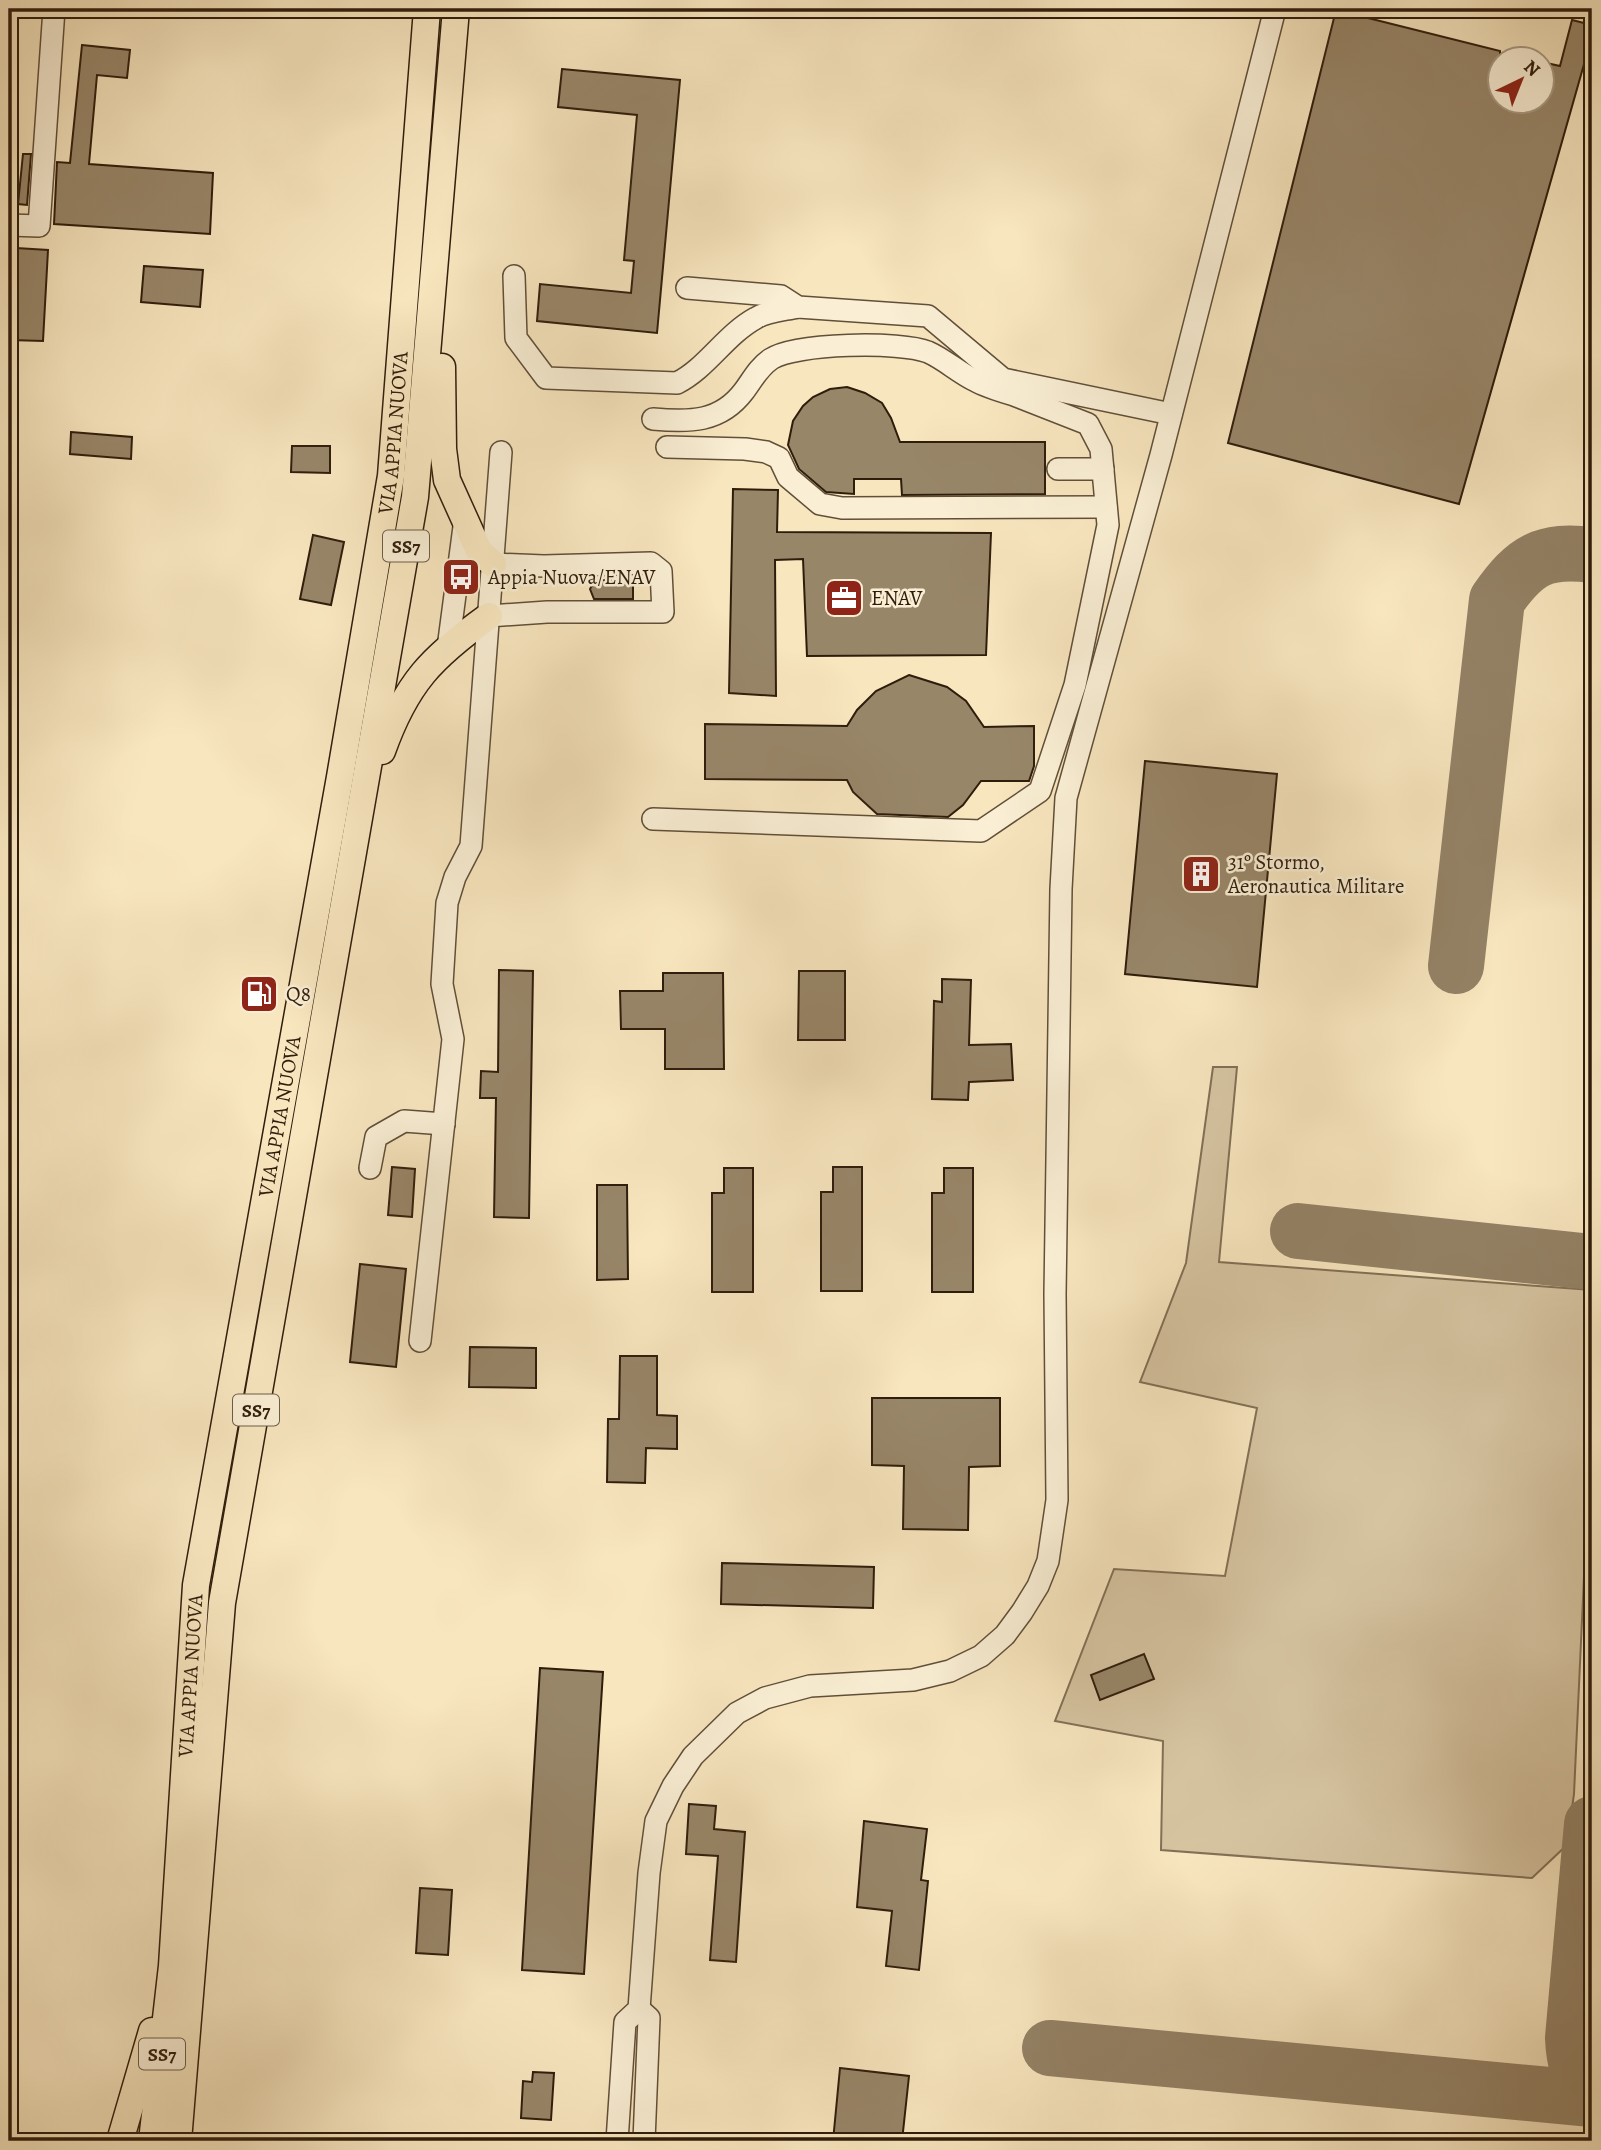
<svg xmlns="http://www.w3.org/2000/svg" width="1601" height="2150" font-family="Alegreya,serif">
<rect width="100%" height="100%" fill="#f8e6bf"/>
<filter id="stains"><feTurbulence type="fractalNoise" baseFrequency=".00286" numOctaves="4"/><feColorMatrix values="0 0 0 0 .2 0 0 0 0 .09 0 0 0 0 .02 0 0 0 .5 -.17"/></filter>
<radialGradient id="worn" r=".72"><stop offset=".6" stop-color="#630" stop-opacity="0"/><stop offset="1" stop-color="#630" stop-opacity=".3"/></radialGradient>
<polygon fill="#d6c4a1" stroke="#827056" stroke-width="2" points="1213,1067 1237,1067 1219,1262 1592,1290 1592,1403 1574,1794 1567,1845 1532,1878 1161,1850 1163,1741 1055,1721 1114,1569 1225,1576 1257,1408 1140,1382 1186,1263"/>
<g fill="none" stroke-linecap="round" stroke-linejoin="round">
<g stroke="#948266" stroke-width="56">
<path d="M1456,966L1497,600C1525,560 1543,549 1592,555"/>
<polyline points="1298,1231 1592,1262"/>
<path d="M1592,1824L1573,2038C1574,2060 1577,2073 1592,2089"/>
<polyline points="1050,2048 1592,2099"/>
</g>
</g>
<g fill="#988669" stroke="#2f1d0c" stroke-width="2">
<polygon points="1336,10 1500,51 1500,102 1542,102 1542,62 1560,66 1572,20 1592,25 1592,36 1459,504 1228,443"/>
<polygon points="82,45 130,50 127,78 97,75 89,164 213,173 210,234 54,224 57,162 70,163"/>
<polygon points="562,69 680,80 657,333 537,321 540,284 631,293 634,261 624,260 637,115 558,107"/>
<polygon points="23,154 31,154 27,205 18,204"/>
<polygon points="16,248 48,250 43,341 10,340"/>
<polygon points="144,266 203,270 200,307 141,302"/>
<polygon points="847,387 865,393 882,403 891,418 900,442 1045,442 1045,494 902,495 901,479 854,479 854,494 826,492 799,469 788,445 793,421 803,406 813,397 830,389"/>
<polygon points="71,432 132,437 131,459 70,454"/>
<polygon points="292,446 330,446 330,473 291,472"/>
<polygon points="733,489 778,490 777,532 991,533 986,655 807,656 803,559 775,560 776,696 729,693"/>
<polygon points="313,535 344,542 331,605 300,599"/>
<polygon points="595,580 633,580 633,599 594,599 590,589"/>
<polygon points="909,675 947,687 966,701 984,727 1034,726 1034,766 1029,781 981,781 963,805 948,817 877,814 853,792 847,780 705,779 705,724 847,726 857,710 876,691"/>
<polygon points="1145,761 1277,774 1257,987 1125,974"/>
<polygon points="499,970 533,971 529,1218 494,1217 496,1098 480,1098 481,1071 498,1072"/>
<polygon points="799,971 845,971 845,1040 798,1040"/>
<polygon points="663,973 723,973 724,1069 665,1069 665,1029 621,1029 620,991 663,991"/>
<polygon points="942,979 971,980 969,1045 1011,1044 1013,1080 969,1082 968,1100 932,1099 934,1001 942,1002"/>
<polygon points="392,1167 415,1169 412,1217 388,1215"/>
<polygon points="833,1167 862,1167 862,1291 821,1291 821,1192 833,1192"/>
<polygon points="724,1168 753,1168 753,1292 712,1292 712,1193 724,1193"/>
<polygon points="944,1168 973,1168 973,1292 932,1292 932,1193 944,1193"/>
<polygon points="597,1185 627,1185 628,1279 597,1280"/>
<polygon points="360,1264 406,1269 396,1367 350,1362"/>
<polygon points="470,1347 536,1348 536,1388 469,1387"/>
<polygon points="620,1356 657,1356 657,1415 677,1416 677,1449 646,1448 645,1483 607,1482 608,1419 619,1419"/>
<polygon points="872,1398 1000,1398 1000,1466 969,1467 968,1530 903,1529 904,1466 872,1465"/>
<polygon points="722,1563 874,1567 873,1608 721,1604"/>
<polygon points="1144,1654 1154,1679 1100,1700 1091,1675"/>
<polygon points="540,1668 603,1672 584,1974 522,1970"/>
<polygon points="689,1804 716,1806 714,1829 745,1832 736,1962 710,1960 718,1856 686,1854"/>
<polygon points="864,1821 927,1829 921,1880 928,1881 919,1970 886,1966 892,1911 857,1907"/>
<polygon points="420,1888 452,1890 448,1955 416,1953"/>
<polygon points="840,2068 909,2076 902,2141 833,2141"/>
<polygon points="533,2072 554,2073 551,2120 521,2118 523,2081 532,2082"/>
</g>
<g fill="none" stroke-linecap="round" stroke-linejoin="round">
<defs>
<g id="minor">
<polyline points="9,225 39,226 54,9"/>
<path d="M514,276L516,338L546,378L677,383C707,368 725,335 756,318C767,311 785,310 798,307"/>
<polyline points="687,288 781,296 798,307 928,316 1003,379 1171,414"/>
<path d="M653,419C689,422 720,423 744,391C753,379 758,368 771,359C795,343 901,341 928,352C944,359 958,372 974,380C986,387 1000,391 1014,395C1039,405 1063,414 1088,424L1101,449L1108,525L1075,685L1040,791L981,831L653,819"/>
<polyline points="667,447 745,449 766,452 779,458 788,477 820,504 842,508 1106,507"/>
<polyline points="1058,469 1103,469"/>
<polyline points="489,616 547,612 663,612 661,571 651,563 544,566 493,564"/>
<polyline points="448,648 465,519"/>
<polyline points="370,1168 376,1137 404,1121 444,1124"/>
<polyline points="420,1341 453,1039 442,984 447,903 455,877 471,846 501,452"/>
<polyline points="639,2009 649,2018 644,2141"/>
<polyline points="617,2141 625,2022 639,2009 649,1873 656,1821 673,1786 693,1756 737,1713 765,1698 810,1686 913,1680 950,1671 981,1656 1005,1635 1022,1612 1038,1586 1048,1561 1057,1500 1055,1294 1061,889 1066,798 1161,455 1275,9"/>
</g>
<g id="major">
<polyline points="442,367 443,449 447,480 479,551 493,564"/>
<path d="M382,751C406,683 432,657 489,616"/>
<polyline points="120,2141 152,2031"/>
<path id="s1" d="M152,2141L172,1966L196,1585L340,777L391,476L427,9"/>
<polyline points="178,2141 222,1603 415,497 456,9"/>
</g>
</defs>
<use href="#minor" stroke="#614f39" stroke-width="24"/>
<use href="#major" stroke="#2f1d0c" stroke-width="29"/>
<use href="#minor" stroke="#faefd5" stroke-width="21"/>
<use href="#major" stroke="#f8e6bf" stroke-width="26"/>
</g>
<defs>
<symbol id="bus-square" viewBox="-11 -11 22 22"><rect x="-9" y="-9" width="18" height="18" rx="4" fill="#8f2418" stroke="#faefd5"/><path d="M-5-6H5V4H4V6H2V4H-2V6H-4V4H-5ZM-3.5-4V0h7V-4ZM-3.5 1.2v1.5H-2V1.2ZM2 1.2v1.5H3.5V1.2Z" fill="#fff"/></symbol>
<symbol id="office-square" viewBox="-11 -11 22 22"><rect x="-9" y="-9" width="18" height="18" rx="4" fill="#8f2418" stroke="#faefd5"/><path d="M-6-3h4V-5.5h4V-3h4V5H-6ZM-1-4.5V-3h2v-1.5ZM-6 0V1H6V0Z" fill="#fff"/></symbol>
<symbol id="building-square" viewBox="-11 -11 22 22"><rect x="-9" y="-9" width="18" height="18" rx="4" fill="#8f2418" stroke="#faefd5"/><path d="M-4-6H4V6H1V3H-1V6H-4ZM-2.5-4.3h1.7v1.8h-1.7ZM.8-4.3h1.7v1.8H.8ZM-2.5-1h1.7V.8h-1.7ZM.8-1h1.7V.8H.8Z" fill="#fff"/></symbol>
<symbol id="fuel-square" viewBox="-11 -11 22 22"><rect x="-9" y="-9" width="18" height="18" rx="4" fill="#8f2418" stroke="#faefd5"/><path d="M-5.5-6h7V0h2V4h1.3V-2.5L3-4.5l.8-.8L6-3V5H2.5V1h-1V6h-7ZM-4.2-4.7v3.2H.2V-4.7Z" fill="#fff"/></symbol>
</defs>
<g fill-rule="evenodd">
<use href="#bus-square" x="439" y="555" width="44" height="44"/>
<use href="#office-square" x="822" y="576" width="44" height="44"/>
<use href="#building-square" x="1179" y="852" width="44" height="44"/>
<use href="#fuel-square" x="237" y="972" width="44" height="44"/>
</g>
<g text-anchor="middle" stroke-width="5" stroke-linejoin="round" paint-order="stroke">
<g fill="#faefd5" stroke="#6c5c48" stroke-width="2">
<rect x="383" y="530.5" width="46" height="31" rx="5"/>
<rect x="233" y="1394.5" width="46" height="31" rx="5"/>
<rect x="139" y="2038.5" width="46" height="31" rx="5"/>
</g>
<g font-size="19" font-weight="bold" fill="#2f1d0c">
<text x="406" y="553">SS7</text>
<text x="256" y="1417">SS7</text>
<text x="162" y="2061">SS7</text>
</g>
<g font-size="21" fill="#2f1d0c" stroke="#faefd5">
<text dy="7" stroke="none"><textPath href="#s1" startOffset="1727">VIA APPIA NUOVA</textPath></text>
<text dy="7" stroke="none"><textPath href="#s1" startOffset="1034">VIA APPIA NUOVA</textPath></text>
<text dy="7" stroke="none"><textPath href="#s1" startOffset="467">VIA APPIA NUOVA</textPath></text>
</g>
<g font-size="21" fill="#2f1d0c" stroke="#faefd5" text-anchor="start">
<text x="488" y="584">Appia Nuova/ENAV</text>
<text x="871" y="605">ENAV</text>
<text x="1228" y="869">31º Stormo,<tspan x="1228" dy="24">Aeronautica Militare</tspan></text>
<text x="286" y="1001">Q8</text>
</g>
</g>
<rect width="1601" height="2150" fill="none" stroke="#f8e6bf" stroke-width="35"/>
<rect x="10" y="10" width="1580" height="2129" fill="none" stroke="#2f1d0c" stroke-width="3.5"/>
<rect x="18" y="18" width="1566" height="2115" fill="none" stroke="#2f1d0c" stroke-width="2"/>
<g transform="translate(1521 80) rotate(43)"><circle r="33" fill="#faefd5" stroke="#a99b85" stroke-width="2"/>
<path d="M0-5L12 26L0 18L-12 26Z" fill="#8f2418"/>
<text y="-10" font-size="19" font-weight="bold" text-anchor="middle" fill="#2f1d0c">N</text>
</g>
<rect width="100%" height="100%" filter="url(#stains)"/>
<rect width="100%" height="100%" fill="url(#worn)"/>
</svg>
